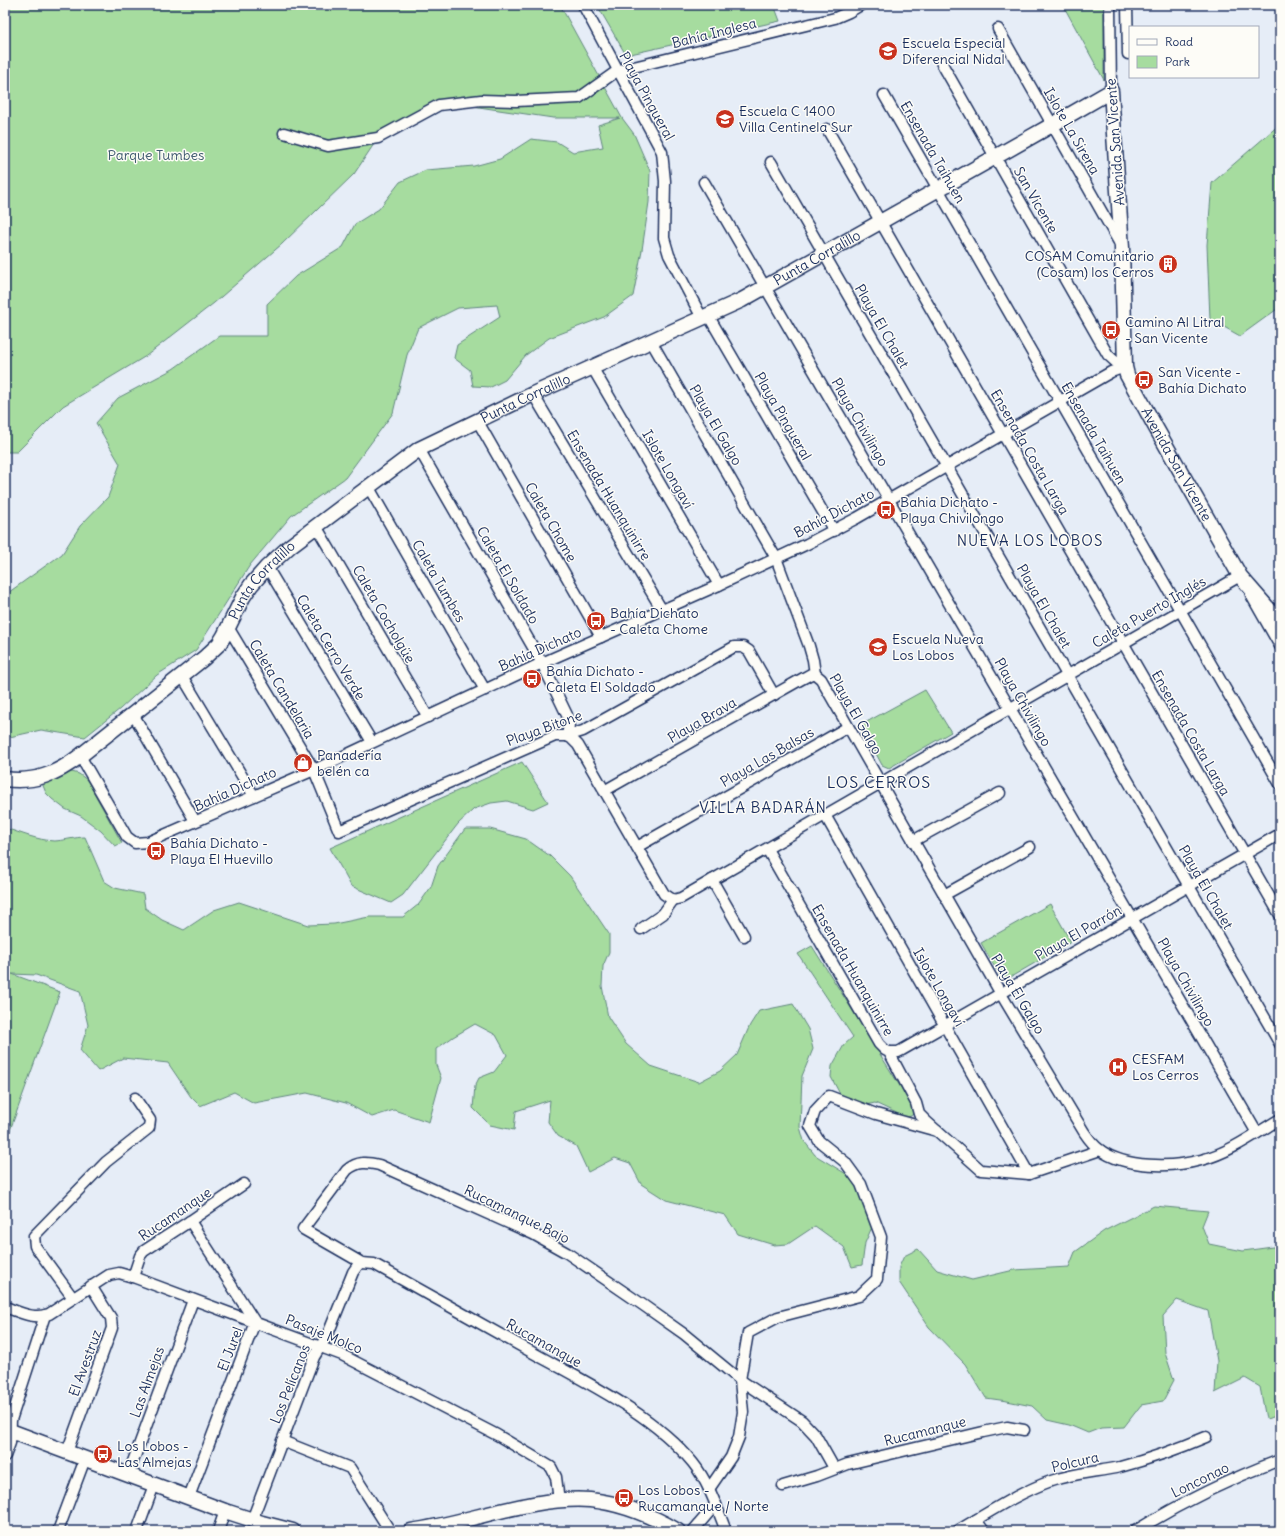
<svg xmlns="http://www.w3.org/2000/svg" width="1285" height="1536" font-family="Delius,sans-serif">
<rect width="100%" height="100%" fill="#e6edf7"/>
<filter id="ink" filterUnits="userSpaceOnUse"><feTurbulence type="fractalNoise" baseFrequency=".025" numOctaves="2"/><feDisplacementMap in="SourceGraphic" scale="8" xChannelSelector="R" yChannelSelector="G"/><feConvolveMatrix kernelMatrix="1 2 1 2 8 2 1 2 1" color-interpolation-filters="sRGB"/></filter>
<g filter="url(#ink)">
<g fill="#a6dc9f" stroke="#60867e">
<polygon points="5,5 560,5 622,118 634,134 650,171 649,202 642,250 633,296 604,317 549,338 526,355 505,380 491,387 473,386 470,370 454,358 457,345 500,317 497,305 458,308 418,328 407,355 393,413 345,478 291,516 250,565 196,650 157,675 120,709 85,737 41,730 5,738 5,595 62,554 80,526 108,497 120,464 96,423 118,398 173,369 219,336 267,336 267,304 296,276 343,247 355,224 379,209 400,182 426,170 474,166 500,159 531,139 557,142 573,152 603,147 598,125 620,118 553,118 438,101 378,138 354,174 282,244 214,303 146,356 63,406 17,452 5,452"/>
<polygon points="597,5 774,5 780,21 626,55"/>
<polygon points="1063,5 1104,5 1104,80"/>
<polygon points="1280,124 1280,307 1240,336 1210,319 1207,245 1212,183"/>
<polygon points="925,690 951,732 889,768 882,765 861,725"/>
<polygon points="522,762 548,802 533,809 507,801 491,803 474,809 458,824 403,895 391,903 351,886 330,848"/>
<polygon points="72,772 79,774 87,780 122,843 115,846 101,831 81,816 65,809 52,799 46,793 42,783 60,775"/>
<path d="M5,828C21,833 37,840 54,841C61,841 76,837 85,837L104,881L115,888L143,894L145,908L162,920L184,930L214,910L239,902L308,925L334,924L369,917H403L419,904L431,887L438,866L465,829H490L526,839L550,856L570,876L609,934V952L603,966L602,986L608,1017L626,1044L651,1066L699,1082L720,1071L737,1055L750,1025L759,1011L793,1004L808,1029L813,1049L802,1076L800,1127L804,1141L815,1155L866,1186L872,1201V1227L865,1243L862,1265L852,1267L844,1247L815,1226L788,1244L774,1245L738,1234L725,1215L666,1200L641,1184L630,1163L615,1158L588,1172L576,1146L558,1136L548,1122L550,1100L516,1111L514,1130L490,1125L473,1108L475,1086L479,1078L494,1072L507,1055L496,1035L475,1024L453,1037L436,1049V1065L441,1078L429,1122L394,1110L372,1117L346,1103L307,1093L254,1103L234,1092L200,1106L191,1097L168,1063L123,1058L98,1071L80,1050L88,1025L80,991L36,975L12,974L60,992L5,1144Z"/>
<polygon points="1050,904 1071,942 1009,978 1000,976 981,943"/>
<path d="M812,946L915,1110C913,1116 910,1117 905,1117L875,1103L865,1105L846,1099L840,1094L831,1077L832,1066L844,1045L853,1037L798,954Z"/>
<polygon points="1154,1206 1208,1211 1202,1226 1209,1244 1243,1251 1280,1246 1280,1366 1278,1373 1280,1376 1280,1415 1266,1419 1260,1387 1245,1378 1215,1393 1217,1361 1208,1311 1177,1300 1163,1316 1165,1353 1174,1380 1163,1401 1141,1405 1124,1427 1101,1428 1088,1433 1069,1425 1047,1420 1032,1406 1007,1401 986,1398 965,1364 929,1327 899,1282 899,1267 904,1256 918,1249 937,1270 972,1280 1014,1270 1069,1267 1075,1252 1104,1231"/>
</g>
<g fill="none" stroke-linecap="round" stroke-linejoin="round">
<defs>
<g id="street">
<polyline points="583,5 662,152 665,181 664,238 669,255 702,318"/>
<polyline points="1110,5 1111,91"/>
<polyline points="1127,5 1128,54"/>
<polyline points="998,29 1120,244"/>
<polyline points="941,62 1108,355 1118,364 1125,367"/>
<polyline points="884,95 1280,784"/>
<polyline points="827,129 1280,915"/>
<polyline points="284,133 328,146 378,138 439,105 481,100 516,101 579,98 617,71 835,18 849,12 861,5"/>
<polyline points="771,162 1280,1044"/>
<polyline points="704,182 1257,1133"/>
<polyline points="708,315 834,531"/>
<polyline points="651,341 776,558 809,646 813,660 815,674"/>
<polyline points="592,367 719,585"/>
<polyline points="533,394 662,610"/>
<polyline points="477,420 601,637"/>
<polyline points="419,449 542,663 567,715 569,725 567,736"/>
<polyline points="368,486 485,690"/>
<polyline points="316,526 428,717"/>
<polyline points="267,567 372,742"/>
<polyline points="1251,595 1280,646"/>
<polyline points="228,627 314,770 339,831 555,736 567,736 583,731 734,647 743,647 749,651 774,695"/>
<path d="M815,674L821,679L1001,994L1084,1132C1088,1138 1093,1145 1100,1150C1125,1168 1172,1168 1201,1160C1229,1153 1255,1134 1280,1119"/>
<polyline points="182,676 254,796"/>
<polyline points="133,714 195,821"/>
<polyline points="567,736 571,738 578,745 664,894 673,900"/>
<polyline points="80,756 127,837 135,843 148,842 314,770 542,663 719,585 807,544 857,518 1111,372 1125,367"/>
<polyline points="604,791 800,680 811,674 815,674"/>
<polyline points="825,815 1029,1174"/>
<polyline points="913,841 1000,793"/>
<polyline points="637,847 848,727"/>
<polyline points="767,849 879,1044 885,1050 889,1052 916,1103 919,1114 927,1122 981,1170 1029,1174 1100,1150"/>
<polyline points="712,880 744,936"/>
<polyline points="944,895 1030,847"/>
<polyline points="673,900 681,898 1240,576 1243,581"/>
<polyline points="641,929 663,914 673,900"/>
<polyline points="889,1052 898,1052 902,1050 1280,834"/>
<polyline points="133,1277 140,1256 144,1251 190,1221 244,1184"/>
<polyline points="73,1298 35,1246 34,1236 106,1162 149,1128 150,1120 135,1098"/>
<path d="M5,1307C20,1312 34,1320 49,1314L109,1275L119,1273L133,1277L342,1355L497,1435L551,1467L556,1477L559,1501"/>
<polyline points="282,1441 350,1468 390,1531"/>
<polyline points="67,1452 112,1328 111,1318 91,1286"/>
<polyline points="5,1456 10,1443 11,1420 45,1315"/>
<polyline points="128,1475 193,1300"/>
<polyline points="783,1486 817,1476 848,1464 983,1432 1007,1427 1024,1430"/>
<polyline points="709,1489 731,1457 739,1437 743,1412 740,1380 748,1333 778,1317 859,1296 877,1279 881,1237 861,1184 845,1162 819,1141 810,1126 815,1111 829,1096 876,1114 937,1131"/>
<polyline points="189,1497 255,1322 190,1221"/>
<polyline points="252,1520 314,1357 328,1334 353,1272 358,1265 362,1263"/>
<polyline points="976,1520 984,1531"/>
<polyline points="58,1531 85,1459"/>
<polyline points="137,1531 154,1485"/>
<polyline points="218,1531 225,1511"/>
<polyline points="693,1531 716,1504"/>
<path d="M726,1531C717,1508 709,1483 693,1463C655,1416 590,1384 537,1355C483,1325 428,1294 374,1264L362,1263L303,1229L347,1170C358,1161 367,1162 379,1165L533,1234L567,1253L643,1305L684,1334L740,1380L802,1421L816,1436L834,1468"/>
<path d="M957,1531C988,1513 1018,1493 1051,1481C1074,1473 1097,1472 1120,1467C1150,1459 1178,1449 1206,1437"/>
<path d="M1135,1531C1181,1503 1229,1479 1280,1460"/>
</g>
<g id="secondary">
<path id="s1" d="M5,779C34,783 57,774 80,756L204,658L219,644L224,636L243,597L251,585L267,567L290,546L419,449L533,394L742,300L1052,125L1111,91L1122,248L1125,367L1127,375L1156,428L1240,576L1280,622"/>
<polyline points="5,1429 225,1511 262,1523 293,1531"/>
<path d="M411,1531C468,1523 532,1496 590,1500C620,1503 652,1516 678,1531"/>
</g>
</defs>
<use href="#street" stroke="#1b2f5e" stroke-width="13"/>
<use href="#secondary" stroke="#1b2f5e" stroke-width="17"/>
<use href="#street" stroke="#fdfcf7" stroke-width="10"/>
<use href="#secondary" stroke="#fdfcf7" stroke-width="14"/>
</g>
</g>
<defs>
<symbol id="school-disc" viewBox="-11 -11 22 22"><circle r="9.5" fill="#c8321e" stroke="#fdfcf7"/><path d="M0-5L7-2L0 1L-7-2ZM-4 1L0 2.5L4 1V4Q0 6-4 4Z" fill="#fff"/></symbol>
<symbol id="building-disc" viewBox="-11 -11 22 22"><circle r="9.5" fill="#c8321e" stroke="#fdfcf7"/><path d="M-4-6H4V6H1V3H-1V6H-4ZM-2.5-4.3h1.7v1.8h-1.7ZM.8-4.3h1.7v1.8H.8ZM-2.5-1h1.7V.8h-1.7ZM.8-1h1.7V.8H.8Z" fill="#fff"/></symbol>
<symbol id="bus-disc" viewBox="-11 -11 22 22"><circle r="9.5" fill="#c8321e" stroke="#fdfcf7"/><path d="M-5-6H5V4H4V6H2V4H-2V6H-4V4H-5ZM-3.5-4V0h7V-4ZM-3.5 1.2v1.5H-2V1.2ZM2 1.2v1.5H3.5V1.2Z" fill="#fff"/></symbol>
<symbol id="shop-disc" viewBox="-11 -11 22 22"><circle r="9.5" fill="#c8321e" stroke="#fdfcf7"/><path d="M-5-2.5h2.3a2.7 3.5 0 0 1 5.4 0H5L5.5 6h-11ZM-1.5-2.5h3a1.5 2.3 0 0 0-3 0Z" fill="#fff"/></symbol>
<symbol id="hospital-disc" viewBox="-11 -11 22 22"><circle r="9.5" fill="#c8321e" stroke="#fdfcf7"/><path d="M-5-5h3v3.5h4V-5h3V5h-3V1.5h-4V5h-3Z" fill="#fff"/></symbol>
</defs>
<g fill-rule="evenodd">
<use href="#school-disc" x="877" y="40" width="22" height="22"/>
<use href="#school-disc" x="714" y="108" width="22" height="22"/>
<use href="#building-disc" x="1157" y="253" width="22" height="22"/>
<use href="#bus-disc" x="1100" y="319" width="22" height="22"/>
<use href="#bus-disc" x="1133" y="369" width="22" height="22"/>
<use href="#bus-disc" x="875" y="499" width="22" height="22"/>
<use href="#bus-disc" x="585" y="610" width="22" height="22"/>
<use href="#school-disc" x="867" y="636" width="22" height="22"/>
<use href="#bus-disc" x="521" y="668" width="22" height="22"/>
<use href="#shop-disc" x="292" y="752" width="22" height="22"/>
<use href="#bus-disc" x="145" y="840" width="22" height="22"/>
<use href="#hospital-disc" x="1107" y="1056" width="22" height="22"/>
<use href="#bus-disc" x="92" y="1443" width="22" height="22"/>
<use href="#bus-disc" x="613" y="1487" width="22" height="22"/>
</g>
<g text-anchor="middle" stroke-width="3" stroke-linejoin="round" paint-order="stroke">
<g font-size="14" fill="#1b2f5e" stroke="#fdfcf7">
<text transform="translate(714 33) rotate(-14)" y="5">Bahía Inglesa</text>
<text transform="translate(647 96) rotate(61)" y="5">Playa Pingueral</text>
<text transform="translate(1072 131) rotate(60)" y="5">Islote La Sirena</text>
<text transform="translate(1115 142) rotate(-94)" y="5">Avenida San Vicente</text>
<text transform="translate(933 152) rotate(60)" y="5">Ensenada Taihuen</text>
<text transform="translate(1036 200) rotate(60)" y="5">San Vicente</text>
<text dy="5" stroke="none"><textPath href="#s1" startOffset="985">Punta Corralillo</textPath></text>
<text transform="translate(882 326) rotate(60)" y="5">Playa El Chalet</text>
<text dy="5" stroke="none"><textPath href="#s1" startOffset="661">Punta Corralillo</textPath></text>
<text transform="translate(783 416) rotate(60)" y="5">Playa Pingueral</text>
<text transform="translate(860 422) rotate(60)" y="5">Playa Chivilingo</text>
<text transform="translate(716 425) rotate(60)" y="5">Playa El Galgo</text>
<text transform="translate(1094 433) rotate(60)" y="5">Ensenada Taihuen</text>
<text transform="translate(1030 452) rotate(60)" y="5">Ensenada Costa Larga</text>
<text dy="5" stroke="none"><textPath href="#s1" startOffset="1710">Avenida San Vicente</textPath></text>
<text transform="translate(668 469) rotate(60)" y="5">Islote Longaví</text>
<text transform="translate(609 495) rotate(59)" y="5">Ensenada Huanquinirre</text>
<text transform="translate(834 513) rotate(-28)" y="5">Bahía Dichato</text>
<text transform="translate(551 522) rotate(60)" y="5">Caleta Chome</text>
<text transform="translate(508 575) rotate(60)" y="5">Caleta El Soldado</text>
<text transform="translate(439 581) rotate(60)" y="5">Caleta Tumbes</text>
<text dy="5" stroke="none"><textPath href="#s1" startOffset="337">Punta Corralillo</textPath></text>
<text transform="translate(1044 606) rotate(60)" y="5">Playa El Chalet</text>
<text transform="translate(1149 612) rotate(-30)" y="5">Caleta Puerto Inglés</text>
<text transform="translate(384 614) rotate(60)" y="5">Caleta Cocholgüe</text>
<text transform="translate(331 647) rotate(59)" y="5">Caleta Cerro Verde</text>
<text transform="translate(540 649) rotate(-24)" y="5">Bahía Dichato</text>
<text transform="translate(282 689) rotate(59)" y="5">Caleta Candelaria</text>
<text transform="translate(1023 702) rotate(60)" y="5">Playa Chivilingo</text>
<text transform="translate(856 714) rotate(60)" y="5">Playa El Galgo</text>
<text transform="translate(702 720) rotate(-30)" y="5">Playa Brava</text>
<text transform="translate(544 728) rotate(-20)" y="5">Playa Bitone</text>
<text transform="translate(1191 733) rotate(60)" y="5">Ensenada Costa Larga</text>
<text transform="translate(767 757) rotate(-30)" y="5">Playa Las Balsas</text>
<text transform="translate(235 789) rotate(-24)" y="5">Bahía Dichato</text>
<text transform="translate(1206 887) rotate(60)" y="5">Playa El Chalet</text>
<text transform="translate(1078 933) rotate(-30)" y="5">Playa El Parrón</text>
<text transform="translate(853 970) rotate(60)" y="5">Ensenada Huanquinirre</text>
<text transform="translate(1186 982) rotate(60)" y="5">Playa Chivilingo</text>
<text transform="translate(939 987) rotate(60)" y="5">Islote Longaví</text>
<text transform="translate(1018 994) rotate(59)" y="5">Playa El Galgo</text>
<text transform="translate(175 1214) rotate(-34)" y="5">Rucamanque</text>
<text transform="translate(517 1214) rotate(26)" y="5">Rucamanque Bajo</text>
<text transform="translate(324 1334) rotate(22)" y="5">Pasaje Molco</text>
<text transform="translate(544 1343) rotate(29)" y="5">Rucamanque</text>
<text transform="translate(230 1349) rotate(-69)" y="5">El Jurel</text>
<text transform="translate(85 1363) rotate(-70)" y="5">El Avestruz</text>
<text transform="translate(147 1382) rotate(-70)" y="5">Las Almejas</text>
<text transform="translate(290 1384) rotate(-68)" y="5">Los Pelícanos</text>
<text transform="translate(925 1431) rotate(-14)" y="5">Rucamanque</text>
<text transform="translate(1075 1462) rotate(-13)" y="5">Polcura</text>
<text transform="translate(1200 1480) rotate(-26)" y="5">Lonconao</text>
</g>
<g font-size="14" fill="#1b2f5e" stroke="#fdfcf7" text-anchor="start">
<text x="902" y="48">Escuela Especial<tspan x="902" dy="16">Diferencial Nidal</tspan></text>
<text x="739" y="116">Escuela C 1400<tspan x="739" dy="16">Villa Centinela Sur</tspan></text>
<text x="1154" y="261" text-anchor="end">COSAM Comunitario<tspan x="1154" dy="16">(Cosam) los Cerros</tspan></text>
<text x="1125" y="327">Camino Al Litral<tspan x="1125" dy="16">- San Vicente</tspan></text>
<text x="1158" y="377">San Vicente -<tspan x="1158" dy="16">Bahía Dichato</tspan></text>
<text x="900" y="507">Bahia Dichato -<tspan x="900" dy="16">Playa Chivilongo</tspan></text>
<text x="610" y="618">Bahía Dichato<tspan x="610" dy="16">- Caleta Chome</tspan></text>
<text x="892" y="644">Escuela Nueva<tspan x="892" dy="16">Los Lobos</tspan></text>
<text x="546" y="676">Bahía Dichato -<tspan x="546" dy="16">Caleta El Soldado</tspan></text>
<text x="317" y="760">Panadería<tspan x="317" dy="16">belén ca</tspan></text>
<text x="170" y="848">Bahía Dichato -<tspan x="170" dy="16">Playa El Huevillo</tspan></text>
<text x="1132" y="1064">CESFAM<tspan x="1132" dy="16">Los Cerros</tspan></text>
<text x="117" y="1451">Los Lobos -<tspan x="117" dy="16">Las Almejas</tspan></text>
<text x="638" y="1495">Los Lobos -<tspan x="638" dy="16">Rucamanque / Norte</tspan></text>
</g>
<g font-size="14" fill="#3e5a6e" stroke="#fdfcf7">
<text x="156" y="160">Parque Tumbes</text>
</g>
<g font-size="15" letter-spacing="1" fill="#1b2f5e" stroke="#fdfcf7">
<text x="1030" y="546">NUEVA LOS LOBOS</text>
<text x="763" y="813">VILLA BADARÁN</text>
</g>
<g font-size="16" letter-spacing="1" fill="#1b2f5e" stroke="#fdfcf7">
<text x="879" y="788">LOS CERROS</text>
</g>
</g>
<rect width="1285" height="1536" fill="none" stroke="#fdfcf7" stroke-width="20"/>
<rect x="10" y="10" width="1265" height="1516" fill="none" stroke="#1b2f5e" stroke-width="1.5" filter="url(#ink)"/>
<rect x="1129" y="26" width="130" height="52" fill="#fdfcf7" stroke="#a3aaba"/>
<rect x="1137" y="39" width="20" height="6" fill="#fdfcf7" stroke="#a3aaba"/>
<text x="1165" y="46" font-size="12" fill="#1b2f5e">Road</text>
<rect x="1137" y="56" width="20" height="12" fill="#a6dc9f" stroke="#a3aaba"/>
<text x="1165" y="66" font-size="12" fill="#1b2f5e">Park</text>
</svg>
